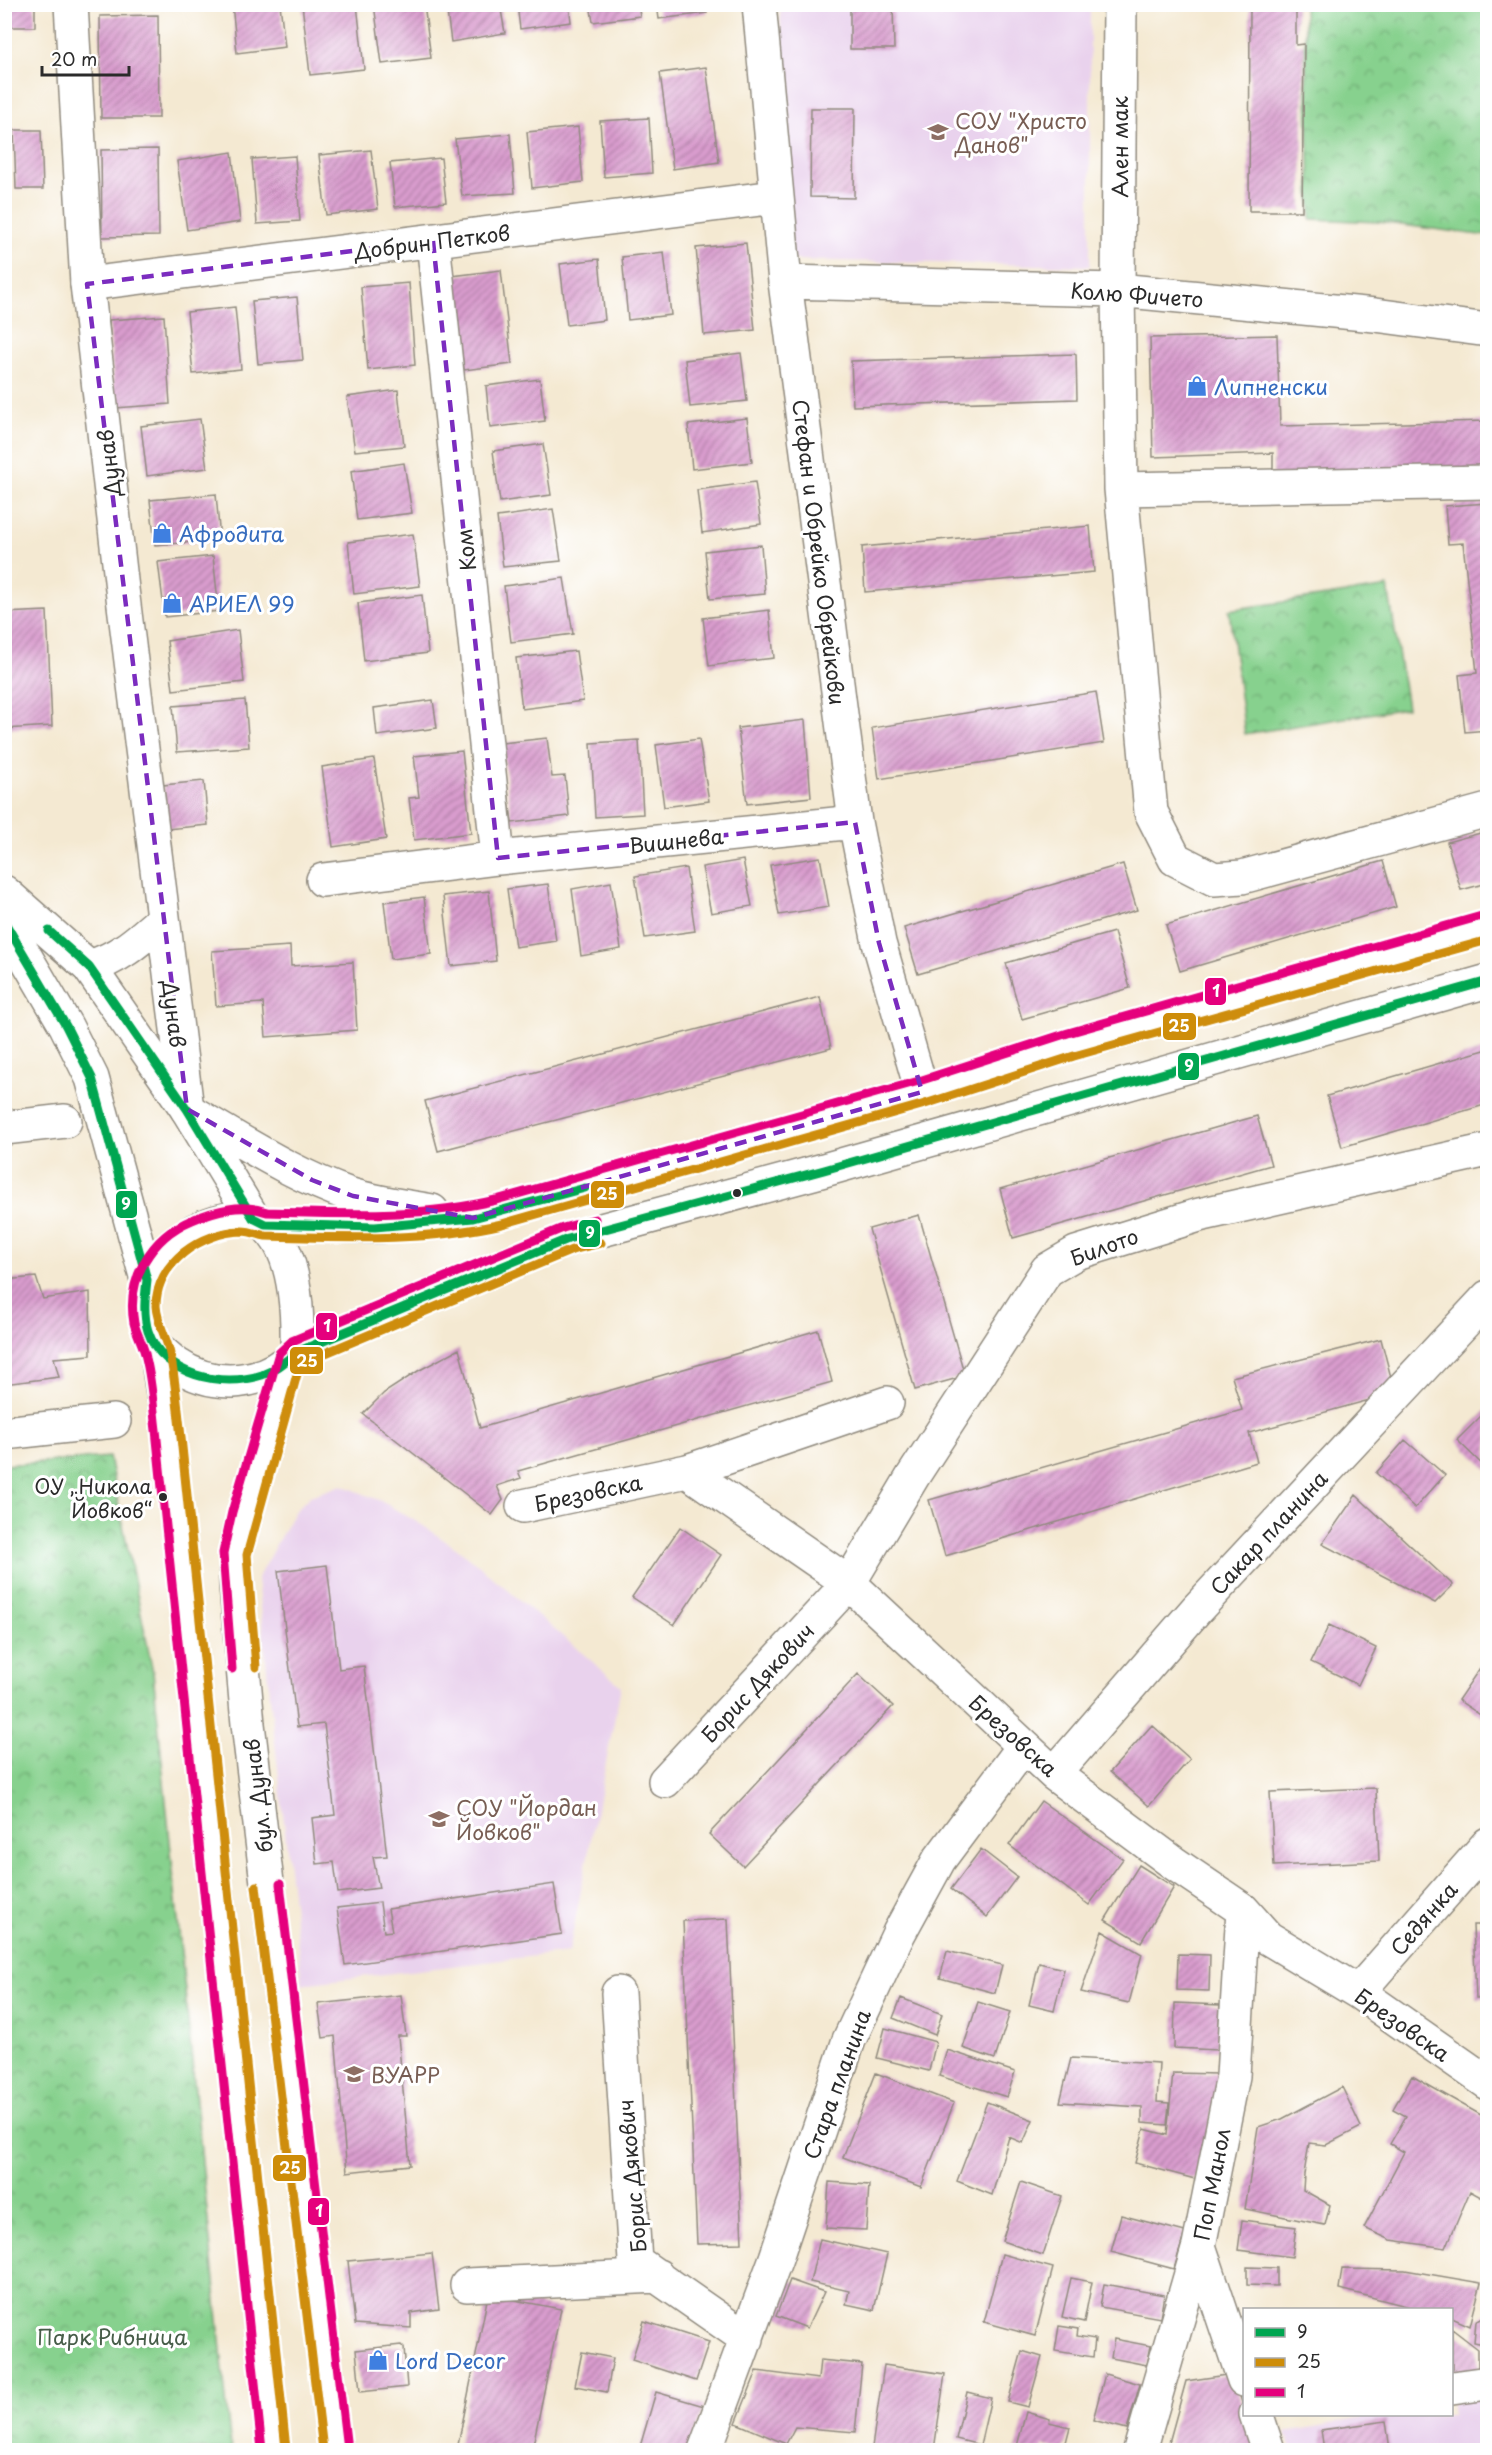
<svg xmlns="http://www.w3.org/2000/svg" width="1492" height="2455" viewBox="0 0 1492 2455" font-family="'Playpen Sans',sans-serif">
	<style>
		.built { fill: #e9d2ed }
		.park { fill: url(#park-crowns); stroke: #597e5c; stroke-width: 1.5 }
		.building { fill: url(#building-hatch) }
		.lines { fill: none; stroke-linecap: round; stroke-linejoin: round }
		.minor-casing { stroke: #908a7e; stroke-width: 36 }
		.tertiary-casing { stroke: #908a7e; stroke-width: 36 }
		.secondary-casing { stroke: #908a7e; stroke-width: 36 }
		.minor { stroke: #fff; stroke-width: 33 }
		.tertiary { stroke: #fff; stroke-width: 33 }
		.secondary { stroke: #fff; stroke-width: 33 }
		.bus-1-casing { stroke: #fff; stroke-width: 14 }
		.bus-2-casing { stroke: #fff; stroke-width: 14 }
		.bus-3-casing { stroke: #fff; stroke-width: 14 }
		.bus-1 { stroke: #00a651; stroke-width: 9 }
		.bus-2 { stroke: #ce8d09; stroke-width: 9 }
		.bus-3 { stroke: #e5007d; stroke-width: 9 }
		.marked { fill: none; stroke: #7b2cbf; stroke-width: 4.5; stroke-dasharray: 12 8; stroke-linejoin: round }
		.bus-dot { fill: #2b2b2b; stroke: #fff; stroke-width: 2 }
		.labels { text-anchor: middle; dominant-baseline: central; stroke-width: 6; stroke-linejoin: round; paint-order: stroke }
		.bus-label { font-size: 20px; fill: #2b2b2b; stroke: #fff; text-anchor: end }
		.education-label { font-size: 21px; fill: #785e54; stroke: #fff; text-anchor: start }
		.street-label { font-size: 21px; fill: #2b2b2b; stroke: #fff }
		.shop-label { font-size: 21px; fill: #366cbe; stroke: #fff; text-anchor: start }
		.park-label { font-size: 21px; fill: #475d49; stroke: #fff }
		.line-badge { stroke: #fff; stroke-width: 2 }
		.badge-label { font-size: 16px; text-anchor: middle; font-weight: bold; fill: #fff }
	</style>
	<defs>
		<pattern id="park-crowns" width="20" height="18" patternUnits="userSpaceOnUse" patternTransform="scale(1.5)"><rect width="20" height="18" fill="#87d18e"/><path d="M2 6a3 3 0 1 1 6 0M12 15a3 3 0 1 1 6 0" fill="none" stroke="#6faa74"/></pattern>
		<pattern id="building-hatch" width="6" height="6" patternUnits="userSpaceOnUse" patternTransform="scale(1.5)"><rect width="6" height="6" fill="#d99cce"/><path d="M-1 1l2-2M0 6l6-6M5 7l2-2" fill="none" stroke="#b07fa7"/></pattern>
	</defs>
	<rect width="100%" height="100%" fill="#fff"/>
	<filter id="ink" filterUnits="userSpaceOnUse"><feTurbulence type="fractalNoise" baseFrequency=".0167" numOctaves="2"/><feDisplacementMap in="SourceGraphic" scale="12" xChannelSelector="R" yChannelSelector="G"/><feConvolveMatrix kernelMatrix="1 2 1 2 8 2 1 2 1" color-interpolation-filters="sRGB"/></filter>
	<filter id="wash" filterUnits="userSpaceOnUse"><feTurbulence type="fractalNoise" baseFrequency=".008" numOctaves="4" result="noise"/><feDisplacementMap in="SourceGraphic" scale="24" xChannelSelector="R" yChannelSelector="G"/><feGaussianBlur stdDeviation="1.35" result="paint"/><feColorMatrix in="noise" values="0 0 0 0 0 0 0 0 0 0 0 0 0 0 0 0 0 1.4 0 .05"/><feComposite in="paint" operator="in"/></filter>
	<g filter="url(#wash)">
		<rect width="100%" height="100%" fill="#f4e9d2"/>
		<!-- built -->
		<path class="built" d="M780 5H1090V266L792 260Z
			M342 1485 381 1501 422 1525 469 1557 621 1686 569 1952 302 1984 257 1579 294 1512 310 1496Z
			M1487 2395V2450H1291L1286 2432 1381 2415 1452 2414V2401Z"/>
		<!-- park -->
		<path class="park" d="M1304 5H1487V236L1379 222 1311 219Z
			M1388 587 1407 708 1245 734 1229 610Z
			M109 1457 153 1672 231 2450H5V1465Z"/>
		<g id="blocks">
			<!-- building -->
			<path class="building" d="M4 4H35V27H4Z
				M232 4H280L285 47 237 53Z
				M302 4H357L364 69 310 75Z
				M374 4H424L431 58 382 64Z
				M446 4H500L505 33 451 42Z
				M517 4H569L571 22 520 29Z
				M590 4H638L640 16 593 22Z
				M657 4H706L707 13 659 19Z
				M850 4H893L894 49H850Z
				M1250 4H1296V45L1304 44 1302 211H1249Z
				M158 15 159 118H101L100 16Z
				M706 67 719 162 673 169 660 73Z
				M811 108H855L854 198 810 197Z
				M649 118 652 173 604 177 600 121Z
				M578 127 583 182 532 188 527 132Z
				M14 130H41L43 189H16Z
				M510 134 515 193 462 196 455 139Z
				M158 149 159 236 102 237 101 150Z
				M371 150 378 209 326 215 319 155Z
				M232 152 240 222 187 230 177 161Z
				M295 156 300 221 257 224 252 159Z
				M441 158 446 202 395 207 390 163Z
				M746 243 755 330 704 335 696 248Z
				M664 252 671 315 628 320 622 257Z
				M599 259 605 320 567 325 560 264Z
				M501 270 512 364 464 370 452 276Z
				M409 283 415 365 368 370 361 287Z
				M297 297 303 360 258 364 252 301Z
				M235 307 241 369 193 374 187 312Z
				M164 316 170 404 115 408 109 320Z
				M1277 335 1280 426 1488 421V471L1273 477V453L1153 457 1150 338Z
				M741 353 747 401 690 407 685 360Z
				M1076 354 1077 399 853 406 851 361Z
				M540 379 545 421 490 428 486 386Z
				M398 390 404 446 355 451 347 397Z
				M747 418 752 462 692 469 688 425Z
				M200 419 207 468 147 476 141 426Z
				M543 444 551 495 500 502 493 451Z
				M404 463 412 513 357 520 351 471Z
				M755 482 761 524 702 533 697 490Z
				M216 494 220 540 155 545 150 500Z
				M1488 503V730L1465 732 1459 675 1477 673 1463 543 1448 544 1445 506Z
				M553 509 561 561 503 567 497 517Z
				M1090 526 1094 572 865 592 862 547Z
				M413 534 420 586 354 594 348 542Z
				M761 545 765 594 710 599 705 551Z
				M213 556 219 611 165 617 158 562Z
				M564 578 573 634 511 642 504 586Z
				M422 595 428 653 364 661 358 603Z
				M769 610 774 658 709 666 703 618Z
				M47 611 52 726 4 729V613Z
				M238 630 244 682 173 690 167 641Z
				M576 651 583 701 522 709 516 658Z
				M1096 692 1104 743 879 779 872 728Z
				M245 700 249 747 177 752 173 706Z
				M433 700 437 728 377 736 374 708Z
				M805 720 811 797 747 804 738 728Z
				M547 738 552 777 565 776 569 816 512 823 502 743Z
				M699 739 709 801 664 807 656 745Z
				M639 740 643 814 595 817 591 743Z
				M462 751 471 833 414 840 409 798 419 797 414 756Z
				M374 759 386 839 333 847 322 767Z
				M204 781 208 825 167 829 163 785Z
				M1488 831V883L1461 890 1447 842Z
				M820 857 829 907 779 915 770 865Z
				M743 860 752 906 711 913 702 867Z
				M1383 861 1396 907 1180 971 1166 925Z
				M1123 864 1137 910 918 974 904 928Z
				M686 868 695 931 645 938 635 876Z
				M611 882 621 949 581 956 572 889Z
				M548 884 556 941 515 947 507 889Z
				M489 891 496 961 451 966 443 896Z
				M424 897 431 954 391 959 384 902Z
				M1114 932 1130 988 1022 1019 1006 963Z
				M290 946 291 966 353 962 357 1030 266 1037 263 1003 216 1006 212 951Z
				M820 997 831 1048 438 1151 425 1101Z
				M1488 1049V1104L1342 1147 1327 1096Z
				M1257 1116 1271 1165 1013 1238 1000 1189Z
				M919 1215 965 1376 915 1390 869 1229Z
				M36 1277 43 1299 90 1292 91 1355 54 1358 59 1377 4 1384V1280Z
				M818 1330 832 1382 518 1471 521 1478 497 1486 503 1500 492 1515 363 1414 384 1393 418 1371 459 1349 480 1428Z
				M1381 1339 1395 1393 1249 1433 1257 1462 945 1556 929 1500 1242 1410 1232 1377Z
				M1488 1409V1470L1457 1440Z
				M1405 1440 1445 1475 1415 1508 1376 1473Z
				M1356 1495 1453 1585 1435 1603 1322 1544Z
				M680 1527 721 1555 674 1625 632 1597Z
				M327 1565 339 1669 364 1666 387 1856 373 1857 379 1888 338 1893 334 1862 317 1864 312 1818 335 1815 324 1724 297 1727 278 1571Z
				M1329 1625 1376 1648 1358 1685 1311 1662Z
				M1484 1662 1488 1665V1720L1458 1700Z
				M858 1674 893 1706 743 1866 709 1834Z
				M1152 1725 1190 1759 1149 1806 1110 1772Z
				M1376 1788 1379 1861 1274 1866 1270 1792Z
				M1041 1801 1123 1859 1089 1905 1009 1845Z
				M981 1849 1017 1877 987 1917 951 1889Z
				M1139 1865 1174 1887 1141 1942 1105 1920Z
				M554 1884 562 1934 345 1965 337 1908 380 1903 384 1932 392 1931 388 1909Z
				M728 1919 742 2243 697 2244 683 1921Z
				M1473 1925H1488V1998H1476Z
				M1102 1931 1142 1954 1129 2003 1081 1992Z
				M947 1951 1002 1965 995 1993 940 1978Z
				M1178 1954 1210 1955 1209 1991 1177 1990Z
				M1039 1963 1064 1969 1054 2011 1029 2005Z
				M401 1995 406 2036H398L410 2165 347 2172 335 2036 323 2038 318 2004Z
				M901 1998 942 2014 935 2035 893 2018Z
				M978 2002 1010 2012 995 2059 963 2048Z
				M1175 2003 1220 2005 1218 2050 1174 2048Z
				M885 2028 936 2042 929 2071 877 2058Z
				M947 2050 1015 2072 1007 2097 939 2076Z
				M1071 2058 1159 2063 1157 2102 1169 2103 1167 2125 1142 2123V2107L1060 2102Z
				M876 2073 954 2103 921 2187 843 2157Z
				M1173 2073 1218 2074 1211 2121 1195 2179 1135 2163 1144 2129 1167 2135Z
				M1412 2076 1488 2119V2201L1470 2191 1446 2248 1391 2240 1364 2228 1404 2152 1390 2144 1406 2116 1393 2109Z
				M1342 2087 1361 2127 1326 2145 1309 2143 1304 2174 1303 2190 1330 2205 1325 2225 1245 2209 1258 2127 1282 2119Z
				M987 2102 1033 2120 1023 2143 1009 2137 992 2195 957 2181Z
				M829 2182 869 2185 866 2230 826 2228Z
				M1021 2182 1062 2196 1043 2255 1002 2241Z
				M1121 2215 1185 2232 1174 2269 1111 2252Z
				M1242 2220 1296 2227 1292 2257 1238 2250Z
				M820 2239 887 2254 874 2310 846 2304 849 2291 810 2282Z
				M432 2253 439 2309 411 2313V2328L355 2324 348 2261Z
				M1002 2254 1053 2268 1035 2336 984 2322Z
				M1247 2267 1277 2268V2286L1247 2285Z
				M1342 2269 1405 2270 1481 2283 1470 2326 1452 2318V2310H1422L1339 2289Z
				M1071 2278 1092 2282 1084 2322 1062 2317Z
				M790 2280 824 2292 807 2328 776 2316Z
				M1104 2284 1164 2295 1160 2318 1100 2307Z
				M488 2295 561 2309 532 2450H457Z
				M1488 2314V2345L1474 2342 1476 2321Z
				M644 2321 709 2342 696 2381 632 2360Z
				M1059 2326 1078 2329 1077 2336 1095 2339 1093 2357 1055 2351Z
				M1452 2329 1478 2349V2376L1452 2379Z
				M1114 2339 1151 2346 1147 2365 1111 2358Z
				M401 2345 404 2348 407 2387 360 2392 356 2350Z
				M1022 2351 1042 2357 1028 2407 1008 2402Z
				M582 2352 613 2358 607 2392 575 2386Z
				M820 2360 862 2364 855 2432 795 2427 786 2444 736 2423 757 2371 818 2379Z
				M884 2365 945 2374 934 2450H894L872 2447Z
				M1105 2374 1140 2384 1127 2429 1093 2420Z
				M1233 2374 1257 2450H1167L1186 2381Z
				M656 2392 704 2406 689 2450H639Z
				M967 2392 991 2398 980 2445 956 2439Z
				M1026 2412 1050 2419 1049 2422 1070 2427 1064 2450 1043 2446 1042 2450H1016Z
				M1386 2421 1390 2450H1324L1321 2430Z"/>
		</g>
	</g>
	<g filter="url(#ink)">
		<use href="#blocks" fill-opacity="0" stroke="#908a7e" stroke-width="1.5"/>
		<g class="lines">
			<!-- minor casing -->
			<g class="minor-casing">
				<path id="minor" d="M759 4 785 282 855 822 879 943 922 1092
					M1120 4 1118 290 1121 489 1151 812 1175 859 1214 879 1242 877 1488 810
					M433 241 498 858
					M785 282 1118 290 1375 315 1488 330
					M87 284 776 197
					M1121 489 1488 482
					M323 880 498 858 855 822
					M4 1128 65 1121
					M4 1433 114 1421
					M687 1471 887 1403
					M523 1506 687 1471 849 1583 1054 1774 1175 1864 1243 1910 1268 1938 1358 1992 1488 2083
					M1054 1774 1196 1610 1488 1297
					M665 1781 849 1583 913 1476 1047 1270 1076 1253 1199 1215 1488 1150
					M1358 1992 1488 1844
					M618 1993 635 2261 747 2339
					M1199 2246 1244 2380
					M467 2285 658 2276
					M1452 2388 1488 2383
					M1256 2414 1268 2450
					M705 2450 776 2258 849 2040 899 1933 939 1860 1024 1746
					M1140 2450 1199 2246 1233 2076 1243 1910"/>
			</g>
			<!-- tertiary casing -->
			<g class="tertiary-casing">
				<path id="tertiary" d="M71 4 87 284 122 589 187 1109
					M89 967C120 958 139 940 163 919"/>
			</g>
			<!-- secondary casing -->
			<g class="secondary-casing">
				<path id="secondary" d="M4 892 89 967 187 1109 253 1218
					M4 920 66 1026 92 1078 147 1280
					M191 1112C243 1142 293 1175 351 1195 377 1203 405 1206 432 1211
					M253 1218C297 1237 298 1311 297 1352 265 1386 214 1390 176 1364 170 1359 160 1352 156 1345 121 1289 168 1231 225 1220 234 1219 244 1219 253 1218Z
					M265 1224 375 1227 473 1218 499 1212 922 1092 1071 1045 1488 927
					M156 1347 168 1429 274 2450
					M297 1352 568 1239 824 1170 1488 981
					M288 1361 244 1515 235 1554 236 1587 248 1724 335 2450"/>
			</g>
			<!-- minor -->
			<use href="#minor" class="minor"/>
			<!-- tertiary -->
			<use href="#tertiary" class="tertiary"/>
			<!-- secondary -->
			<use href="#secondary" class="secondary"/>
			<!-- bus-1 casing -->
			<g class="bus-1-casing">
				<path id="bus-1" d="M4 921 66 1026 92 1078 147 1280C145 1297 143 1314 148 1331 163 1376 222 1388 262 1375 276 1370 286 1361 297 1352L568 1239 824 1170 1488 981
					M49 931 89 967 187 1109 253 1218
					M253 1218 265 1224 375 1227 473 1218 585 1188"/>
			</g>
			<!-- bus-2 casing -->
			<g class="bus-2-casing">
				<path id="bus-2" d="M256 1667 247 1555 299 1367 304 1362 572 1250 601 1243
					M256 1886 323 2450
					M286 2449 180 1428C177 1403 175 1378 170 1354 167 1338 157 1323 156 1306 156 1262 202 1232 242 1231 250 1231 257 1234 265 1236 344 1238 424 1242 502 1224L925 1104 1074 1056 1488 940"/>
			</g>
			<!-- bus-3 casing -->
			<g class="bus-3-casing">
				<path id="bus-3" d="M232 1669 223 1553 232 1512 279 1353 292 1341 563 1228 595 1219
					M280 1884 347 2449
					M262 2450 156 1430C153 1406 152 1382 146 1358 144 1346 137 1335 134 1323 126 1279 151 1237 192 1220 216 1210 242 1203 267 1212 344 1214 421 1218 496 1200L919 1081 1068 1033 1485 915"/>
			</g>
			<!-- bus-1 -->
			<use href="#bus-1" class="bus-1"/>
			<!-- bus-2 -->
			<use href="#bus-2" class="bus-2"/>
			<!-- bus-3 -->
			<use href="#bus-3" class="bus-3"/>
		</g>
	</g>
	<!-- marked area -->
	<path class="marked" d="M433 241 498 858 855 822 879 943 922 1092 473 1218 353 1196 312 1180 187 1109 87 284Z"/>
	<!-- icons -->
	<defs>
		<g id="school-bare" transform="scale(1.62)"><path d="M0-5L7-2L0 1L-7-2ZM-4 1L0 2.5L4 1V4Q0 6-4 4Z" fill="#8d6e63" stroke="#fff" stroke-width="2.5" paint-order="stroke"/></g>
		<g id="shop-bare" transform="scale(1.62)"><path d="M-5-2.5h2.3a2.7 3.5 0 0 1 5.4 0H5L5.5 6h-11ZM-1.5-2.5h3a1.5 2.3 0 0 0-3 0Z" fill="#3f7fe0" stroke="#fff" stroke-width="2.5" paint-order="stroke"/></g>
		<g id="university-bare" transform="scale(1.62)"><path d="M0-5L7-2L0 1L-7-2ZM-4 1L0 2.5L4 1V4Q0 6-4 4Z" fill="#8d6e63" stroke="#fff" stroke-width="2.5" paint-order="stroke"/></g>
	</defs>
	<g fill-rule="evenodd">
		<use href="#school-bare" x="938" y="132"/>
		<use href="#shop-bare" x="1197" y="386"/>
		<use href="#shop-bare" x="162" y="533"/>
		<use href="#shop-bare" x="172" y="603"/>
		<use href="#school-bare" x="439" y="1819"/>
		<use href="#university-bare" x="354" y="2074"/>
		<use href="#shop-bare" x="378" y="2360"/>
	</g>
	<!-- markers -->
	<g class="bus-dot">
		<circle cx="737" cy="1193" r="5"/>
		<circle cx="163" cy="1497" r="5"/>
	</g>
	<g class="labels">
		<!-- bus labels -->
		<g class="bus-label">
			<text x="152" y="1486">ОУ „Никола<tspan x="152" dy="24">Йовков“</tspan></text>
		</g>
		<!-- education labels -->
		<g class="education-label">
			<text x="955" y="120">СОУ "Христо<tspan x="955" dy="24">Данов"</tspan></text>
			<text x="456" y="1807">СОУ "Йордан<tspan x="456" dy="24">Йовков"</tspan></text>
			<text x="371" y="2074">ВУАРР</text>
		</g>
		<!-- street labels -->
		<g class="street-label">
			<text transform="translate(1119 147) rotate(-90)">Ален мак</text>
			<text transform="translate(432 241) rotate(-7)">Добрин Петков</text>
			<text transform="translate(1137 294) rotate(4)">Колю Фичето</text>
			<text transform="translate(108 463) rotate(-97)">Дунав</text>
			<text transform="translate(465 550) rotate(-96)">Ком</text>
			<text transform="translate(820 552) rotate(83)">Стефан и Обрейко Обрейкови</text>
			<text transform="translate(676 840) rotate(-6)">Вишнева</text>
			<text transform="translate(175 1014) rotate(83)">Дунав</text>
			<text transform="translate(1104 1246) rotate(-20)">Билото</text>
			<text transform="translate(588 1492) rotate(-12)">Брезовска</text>
			<text transform="translate(1268 1532) rotate(-47)">Сакар планина</text>
			<text transform="translate(757 1682) rotate(-47)">Борис Дякович</text>
			<text transform="translate(1014 1735) rotate(42)">Брезовска</text>
			<text transform="translate(257 1796) rotate(-97)">бул. Дунав</text>
			<text transform="translate(1423 1918) rotate(-49)">Седянка</text>
			<text transform="translate(1403 2024) rotate(35)">Брезовска</text>
			<text transform="translate(836 2084) rotate(-70)">Стара планина</text>
			<text transform="translate(631 2176) rotate(-95)">Борис Дякович</text>
			<text transform="translate(1211 2184) rotate(-79)">Поп Манол</text>
		</g>
		<!-- shop labels -->
		<g class="shop-label">
			<text x="1214" y="386">Липненски</text>
			<text x="179" y="533">Афродита</text>
			<text x="189" y="603">АРИЕЛ 99</text>
			<text x="395" y="2360">Lord Decor</text>
		</g>
		<!-- park labels -->
		<g class="park-label">
			<text x="112" y="2336">Парк Рибница</text>
		</g>
	</g>
	<g class="line-badge">
		<rect x="1204" y="977" width="23" height="29" rx="6" fill="#e5007d"/>
		<rect x="1162" y="1012" width="35" height="29" rx="6" fill="#ce8d09"/>
		<rect x="1177" y="1052" width="23" height="29" rx="6" fill="#00a651"/>
		<rect x="590" y="1180" width="35" height="29" rx="6" fill="#ce8d09"/>
		<rect x="115" y="1190" width="23" height="29" rx="6" fill="#00a651"/>
		<rect x="578" y="1219" width="23" height="29" rx="6" fill="#00a651"/>
		<rect x="315" y="1312" width="23" height="29" rx="6" fill="#e5007d"/>
		<rect x="289" y="1346" width="35" height="29" rx="6" fill="#ce8d09"/>
		<rect x="272" y="2154" width="35" height="28" rx="6" fill="#ce8d09"/>
		<rect x="307" y="2197" width="23" height="29" rx="6" fill="#e5007d"/>
	</g>
	<g class="badge-label">
		<text x="1216" y="997">1</text>
		<text x="1179" y="1032">25</text>
		<text x="1189" y="1072">9</text>
		<text x="607" y="1200">25</text>
		<text x="126" y="1210">9</text>
		<text x="590" y="1239">9</text>
		<text x="327" y="1332">1</text>
		<text x="307" y="1367">25</text>
		<text x="290" y="2174">25</text>
		<text x="319" y="2217">1</text>
	</g>
	<!-- margin -->
	<rect width="1492" height="2455" fill="none" stroke="#fff" stroke-width="24"/>
	<!-- legend -->
	<rect x="1243" y="2308" width="210" height="108" fill="#ffffff" stroke="#aaaaaa" stroke-width="1.5"/>
	<rect x="1255" y="2328" width="30" height="9" fill="#00a651" stroke="#aaaaaa" stroke-width="1.5"/>
	<text x="1297" y="2338" font-size="18" fill="#2b2b2b">9</text>
	<rect x="1255" y="2358" width="30" height="9" fill="#ce8d09" stroke="#aaaaaa" stroke-width="1.5"/>
	<text x="1297" y="2368" font-size="18" fill="#2b2b2b">25</text>
	<rect x="1255" y="2388" width="30" height="9" fill="#e5007d" stroke="#aaaaaa" stroke-width="1.5"/>
	<text x="1297" y="2398" font-size="18" fill="#2b2b2b">1</text>
	<!-- scale -->
	<path d="M42 66v9h87v-9" fill="none" stroke="#2b2b2b" stroke-width="3"/>
	<text x="51" y="66" font-size="18" fill="#2b2b2b" stroke="#ffffff" stroke-width="4.5" paint-order="stroke">20 m</text>
</svg>
